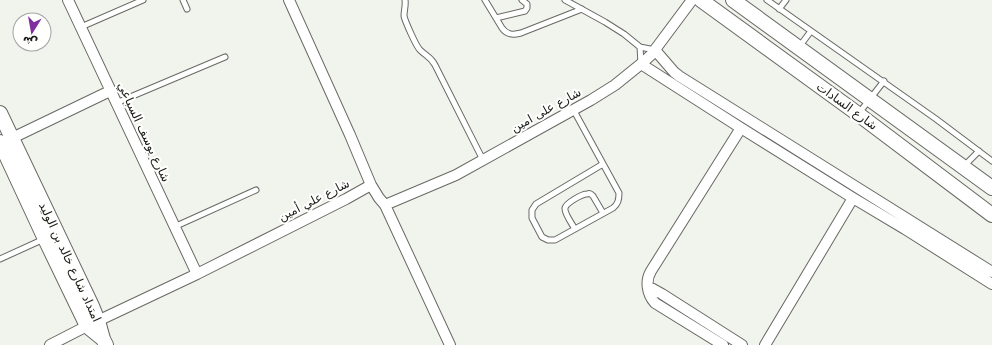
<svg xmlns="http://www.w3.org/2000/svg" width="992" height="345" viewBox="0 0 992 345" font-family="'DejaVu Sans',Cairo,sans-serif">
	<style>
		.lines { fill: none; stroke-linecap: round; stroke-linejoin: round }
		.lane-casing { stroke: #686964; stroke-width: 7 }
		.street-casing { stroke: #686964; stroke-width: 12 }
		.secondary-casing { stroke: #686964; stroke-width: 16 }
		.lane { stroke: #fff; stroke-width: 5 }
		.street { stroke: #fff; stroke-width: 10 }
		.secondary { stroke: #fff; stroke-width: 14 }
		.labels { text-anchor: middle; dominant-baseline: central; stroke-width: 4; stroke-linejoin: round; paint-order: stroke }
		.street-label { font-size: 12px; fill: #1b1b19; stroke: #fffffe }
	</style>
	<rect width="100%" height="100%" fill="#f1f3ed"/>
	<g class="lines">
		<!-- lane casing -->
		<g class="lane-casing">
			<path id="lane" d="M183 0 187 9
				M405 0C406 5 404 10 404 16 405 21 416 46 420 50 426 56 431 57 435 65L483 160
				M485 0 502 28C507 35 513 35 521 33L582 9
				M565 0 605 22 624 34 640 47 655 50
				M767 0 936 119 992 161
				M779 9 786 0
				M496 18 525 11 527 8V4L522 0
				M81 27 143 0
				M640 47 641 64
				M799 47 811 31
				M116 103 225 57
				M573 109 619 193C619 200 618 204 613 208L555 240H548L542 237 532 218V210L536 204 603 164
				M859 113 884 81
				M964 166 979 151
				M174 227 256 190
				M575 229C572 224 564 213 565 208 566 203 582 194 587 194 590 193 591 194 593 196L603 213
				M0 259 44 239"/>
		</g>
		<!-- street casing -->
		<g class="street-casing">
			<path id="street" d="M68 0 197 274
				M655 50 674 72 679 76 992 272
				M641 64 741 128 853 198 905 229 992 284
				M6 141 110 91
				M371 185 379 198 385 205 450 345
				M385 205 456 175 591 100 615 85 641 64 651 55 692 0
				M648 288 653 289 662 294 742 345
				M50 345 87 326 197 274 346 199 371 185 350 135 289 0
				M723 345 655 303C647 294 645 281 651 271L741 128
				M765 345 853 198"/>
		</g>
		<!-- secondary casing -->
		<g class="secondary-casing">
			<path id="secondary" d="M701 0 858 114 992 215
				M733 0 992 188
				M0 113 92 306 98 321 103 339 106 345
				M0 142 45 239 87 326 103 339"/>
		</g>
		<!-- lane -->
		<use href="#lane" class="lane"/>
		<!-- street -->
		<use href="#street" class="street"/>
		<!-- secondary -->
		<use href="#secondary" class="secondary"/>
	</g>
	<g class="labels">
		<!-- street labels -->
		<g class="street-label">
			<text transform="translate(847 106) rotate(36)">شارع السادات</text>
			<text transform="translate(546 110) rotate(-29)">شارع على امين</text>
			<text transform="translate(144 132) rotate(65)">شارع يوسف السباعي</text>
			<text transform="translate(314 200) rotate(-27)">شارع علي أمين</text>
			<text transform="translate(70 262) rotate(65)">امتداد شارع خالد بن الوليد</text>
		</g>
	</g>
	<!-- north arrow -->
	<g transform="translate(32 32) rotate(191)"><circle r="19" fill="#fffffe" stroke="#a4a4a2"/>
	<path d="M0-3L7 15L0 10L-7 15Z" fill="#7f2fa0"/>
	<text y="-6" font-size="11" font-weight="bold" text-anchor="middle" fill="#1b1b19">ش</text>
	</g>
</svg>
